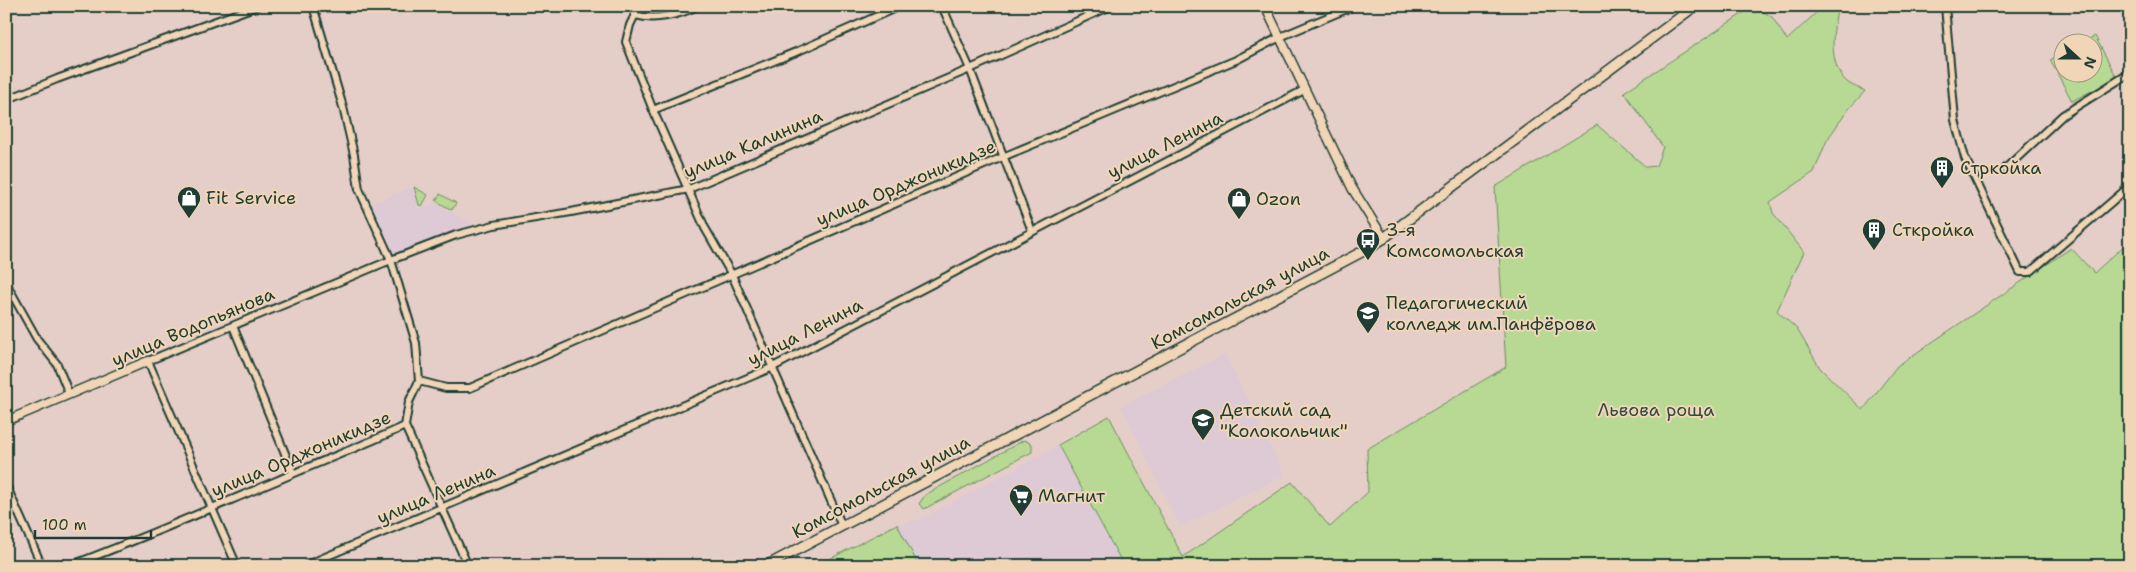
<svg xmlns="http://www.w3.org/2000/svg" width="2136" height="572" viewBox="0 0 2136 572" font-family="'Shantell Sans',sans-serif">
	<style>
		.built { fill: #decad4 }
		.green { fill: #b7d993; stroke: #6b8b64 }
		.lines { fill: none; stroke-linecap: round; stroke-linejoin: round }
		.minor-casing { stroke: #1f3d34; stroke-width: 10 }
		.tertiary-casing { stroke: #1f3d34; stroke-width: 11 }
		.secondary-casing { stroke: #1f3d34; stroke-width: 12 }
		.minor { stroke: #f0d5b7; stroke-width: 6 }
		.tertiary { stroke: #f0d5b7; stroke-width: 8 }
		.secondary { stroke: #f0d5b7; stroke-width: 9 }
		.labels { text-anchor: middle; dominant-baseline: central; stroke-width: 4; stroke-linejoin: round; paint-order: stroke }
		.street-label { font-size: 18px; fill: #1f3d34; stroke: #f0d5b7 }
		.poi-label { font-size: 18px; fill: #1f3d34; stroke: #f0d5b7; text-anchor: start }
		.park-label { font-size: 18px; fill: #2e4d3e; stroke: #f0d5b7 }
	</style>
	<rect width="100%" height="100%" fill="#e6cec8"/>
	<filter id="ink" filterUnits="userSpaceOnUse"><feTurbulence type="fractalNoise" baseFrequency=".02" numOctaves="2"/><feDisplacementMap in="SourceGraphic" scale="10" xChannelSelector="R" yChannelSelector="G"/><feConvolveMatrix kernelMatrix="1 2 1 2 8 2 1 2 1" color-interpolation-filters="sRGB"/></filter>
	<g filter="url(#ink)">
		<!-- built -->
		<path class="built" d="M412 187 419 208 436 203 473 224 392 255 369 204Z
			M1225 354 1285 475 1180 527 1121 406Z
			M1058 445 1124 566H919L897 524 923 518Z"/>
		<!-- green -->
		<path class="green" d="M1754 6 1772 17 1787 40 1818 11 1819 6H1838C1833 29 1827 64 1847 82 1852 86 1859 88 1865 91L1848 110 1827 140 1814 172 1770 202 1773 213 1804 252 1777 311 1797 329 1820 368 1863 410 1897 366 2071 248 2094 273 2127 243 2130 248V566H1124L1058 445 1109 416 1183 557 1292 482 1330 527 1368 492 1367 449 1506 367 1495 187 1597 125 1646 167 1656 166 1663 147 1624 92Z
			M2095 36 2117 78 2072 101 2050 60 2063 53 2064 72H2094V42H2083Z
			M414 187 428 195 422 206 419 205Z
			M440 194 456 203 452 210 436 201Z
			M1024 440 1032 444V452L924 509 919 504 925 495Z
			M897 524 919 566H816Z"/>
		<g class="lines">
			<!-- minor casing -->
			<g class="minor-casing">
				<path id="minor" d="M313 6 343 107 354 155 359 189 391 260 416 343 419 381 409 402 405 426
					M633 6 635 15 630 25 626 42 653 110 705 228 732 275 842 526
					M942 6 970 69 1032 231
					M1945 6 1955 120 1965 158 2020 272H2030L2130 186
					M635 15C655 21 679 15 697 6
					M6 100 57 79 257 6
					M653 110 796 52 900 6
					M2005 169 2063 115 2130 73
					M6 283 37 339 57 364 69 394
					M233 326 293 473
					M419 381 446 388H470L1005 156 1236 60 1280 37 1354 6
					M405 426 468 566
					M6 485 42 566
					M69 566C139 540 207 510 276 481 319 462 362 446 405 426
					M237 566 148 361 391 260 456 235 494 225 571 212 689 189 970 69 1111 6
					M304 566 771 368 1304 90"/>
			</g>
			<!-- tertiary casing -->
			<g class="tertiary-casing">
				<path id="tertiary" d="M1265 6 1352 188 1384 239
					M6 421 148 361"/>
			</g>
			<!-- secondary casing -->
			<g class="secondary-casing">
				<path id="secondary" d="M766 566 1373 246 1695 6"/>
			</g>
			<!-- minor -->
			<use href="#minor" class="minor"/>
			<!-- tertiary -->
			<use href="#tertiary" class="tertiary"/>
			<!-- secondary -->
			<use href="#secondary" class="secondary"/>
		</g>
	</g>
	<!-- icons -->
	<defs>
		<g id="building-pin" transform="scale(1.25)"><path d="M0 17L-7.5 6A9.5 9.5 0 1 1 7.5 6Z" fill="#1f3d34" stroke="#f0d5b7"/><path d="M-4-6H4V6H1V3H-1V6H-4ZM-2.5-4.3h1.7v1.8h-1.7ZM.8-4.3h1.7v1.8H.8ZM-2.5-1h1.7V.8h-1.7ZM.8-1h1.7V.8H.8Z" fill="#fff"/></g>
		<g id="shop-pin" transform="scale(1.25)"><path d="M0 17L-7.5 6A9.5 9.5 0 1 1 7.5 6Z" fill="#1f3d34" stroke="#f0d5b7"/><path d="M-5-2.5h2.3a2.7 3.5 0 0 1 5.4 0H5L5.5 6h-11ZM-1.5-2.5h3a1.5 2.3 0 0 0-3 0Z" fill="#fff"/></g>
		<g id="bus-pin" transform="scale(1.25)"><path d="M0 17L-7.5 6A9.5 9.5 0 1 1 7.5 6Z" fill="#1f3d34" stroke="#f0d5b7"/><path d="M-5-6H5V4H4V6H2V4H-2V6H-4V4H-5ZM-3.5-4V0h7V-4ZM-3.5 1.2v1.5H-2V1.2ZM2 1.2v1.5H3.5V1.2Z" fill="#fff"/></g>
		<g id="university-pin" transform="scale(1.25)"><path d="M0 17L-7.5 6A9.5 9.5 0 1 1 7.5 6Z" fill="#1f3d34" stroke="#f0d5b7"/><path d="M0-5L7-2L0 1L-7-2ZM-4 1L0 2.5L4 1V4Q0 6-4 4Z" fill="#fff"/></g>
		<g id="school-pin" transform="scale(1.25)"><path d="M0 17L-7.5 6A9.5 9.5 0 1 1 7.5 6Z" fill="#1f3d34" stroke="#f0d5b7"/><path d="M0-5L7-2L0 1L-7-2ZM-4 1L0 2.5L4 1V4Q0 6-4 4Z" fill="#fff"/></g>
		<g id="supermarket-pin" transform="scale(1.25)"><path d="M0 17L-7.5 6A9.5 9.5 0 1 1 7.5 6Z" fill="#1f3d34" stroke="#f0d5b7"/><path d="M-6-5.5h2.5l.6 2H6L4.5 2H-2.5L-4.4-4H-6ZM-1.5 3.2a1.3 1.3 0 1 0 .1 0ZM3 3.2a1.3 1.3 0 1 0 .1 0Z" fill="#fff"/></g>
	</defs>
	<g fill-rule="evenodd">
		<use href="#building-pin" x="1942" y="168"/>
		<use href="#shop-pin" x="189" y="198"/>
		<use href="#shop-pin" x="1239" y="199"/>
		<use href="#building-pin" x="1874" y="230"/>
		<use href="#bus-pin" x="1368" y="240"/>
		<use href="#university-pin" x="1368" y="313"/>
		<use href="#school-pin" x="1203" y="420"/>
		<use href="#supermarket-pin" x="1021" y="496"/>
	</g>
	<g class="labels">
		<!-- street labels -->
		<g class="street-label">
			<text transform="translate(753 144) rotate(-23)">улица Калинина</text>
			<text transform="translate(1165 145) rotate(-27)">улица Ленина</text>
			<text transform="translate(906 183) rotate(-23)">улица Орджоникидзе</text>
			<text transform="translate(1240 298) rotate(-28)">Комсомольская улица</text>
			<text transform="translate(193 327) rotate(-23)">улица Водопьянова</text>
			<text transform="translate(805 332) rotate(-27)">улица Ленина</text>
			<text transform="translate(301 454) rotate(-23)">улица Орджоникидзе</text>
			<text transform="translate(881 487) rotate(-28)">Комсомольская улица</text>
			<text transform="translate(436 494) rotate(-23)">улица Ленина</text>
		</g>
		<!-- poi labels -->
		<g class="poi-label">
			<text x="1960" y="168">Стркойка</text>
			<text x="206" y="198">Fit Service</text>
			<text x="1256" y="199">Ozon</text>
			<text x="1386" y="230">3-я<tspan x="1386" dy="21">Комсомольская</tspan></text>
			<text x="1892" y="230">Сткройка</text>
			<text x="1386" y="303">Педагогический<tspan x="1386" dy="21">колледж им.Панфёрова</tspan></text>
			<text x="1220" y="410">Детский сад<tspan x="1220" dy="21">"Колокольчик"</tspan></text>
			<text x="1038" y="496">Магнит</text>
		</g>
		<!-- park labels -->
		<g class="park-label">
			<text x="1656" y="410">Львова роща</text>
		</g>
	</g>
	<!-- margin -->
	<rect width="2136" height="572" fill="none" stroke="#f0d5b7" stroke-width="25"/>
	<rect x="12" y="12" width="2111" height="547" fill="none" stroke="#1f3d34" stroke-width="2" filter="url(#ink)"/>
	<!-- north arrow -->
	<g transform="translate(2078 58) rotate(111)"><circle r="24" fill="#f0d5b7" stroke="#9c9883"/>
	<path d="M0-4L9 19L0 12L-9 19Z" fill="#1f3d34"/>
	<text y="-8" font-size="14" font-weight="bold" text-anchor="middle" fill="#1f3d34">N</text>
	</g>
	<!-- scale -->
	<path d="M35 530v8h116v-8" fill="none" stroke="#1f3d34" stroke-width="2.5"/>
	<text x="42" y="530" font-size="15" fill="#1f3d34" stroke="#f0d5b7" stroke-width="4" paint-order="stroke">100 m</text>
</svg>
